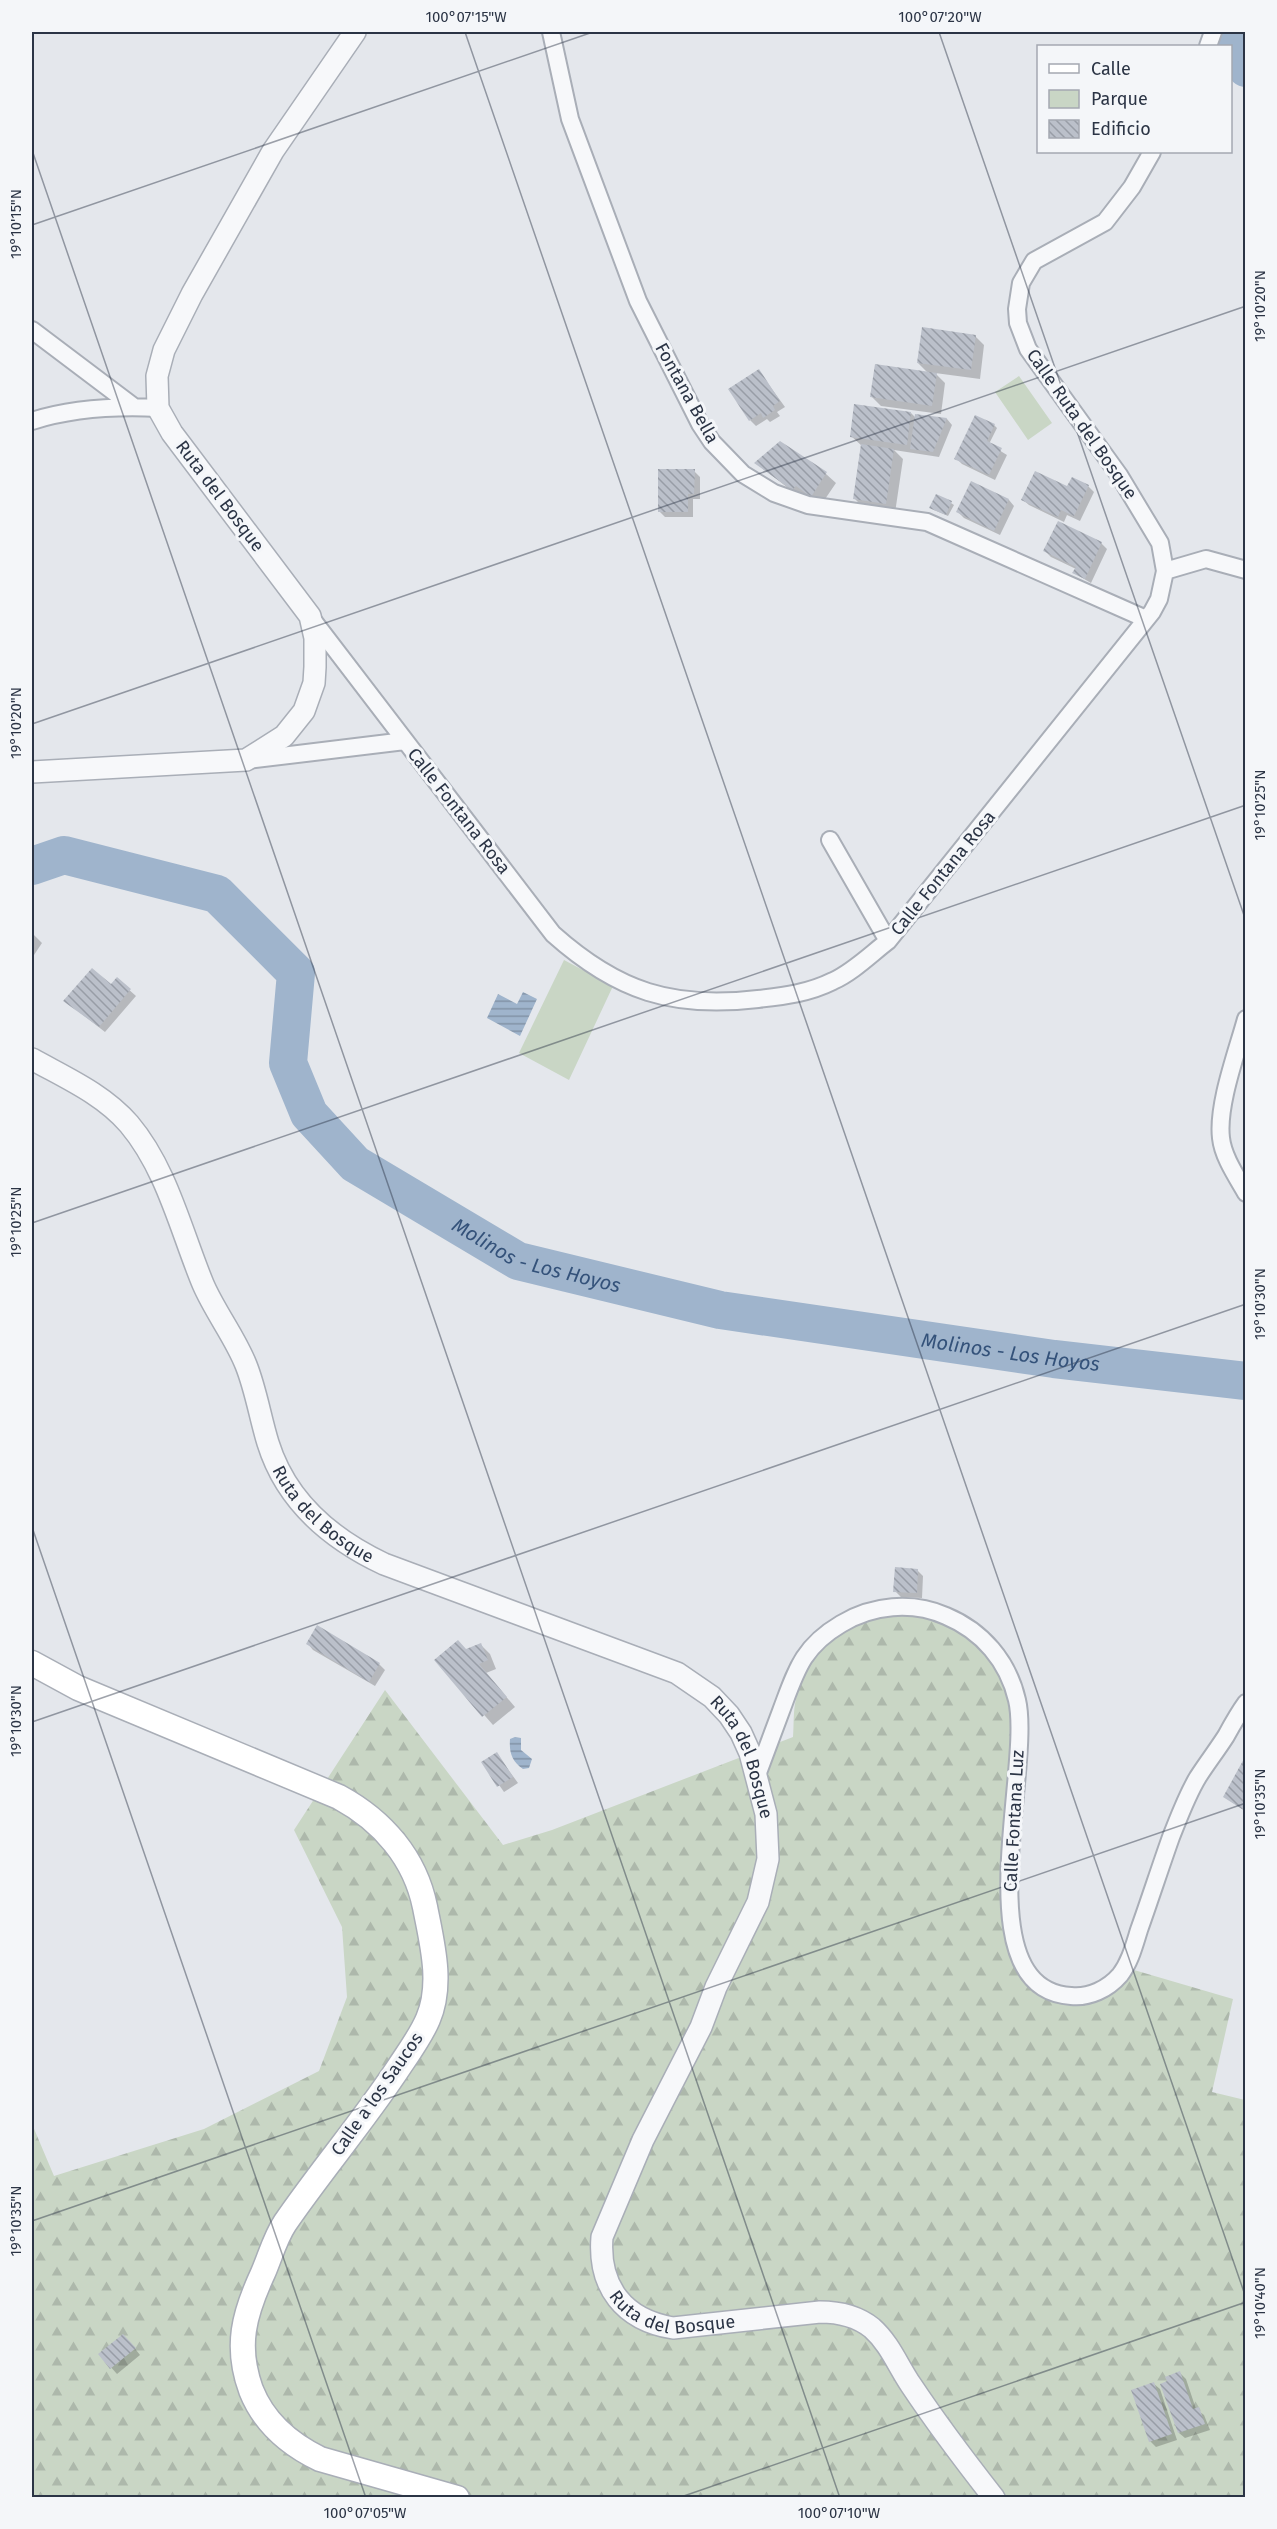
<svg xmlns="http://www.w3.org/2000/svg" width="1277" height="2529" viewBox="0 0 1277 2529" font-family="'Fira Sans',sans-serif">
	<style>
		.green { fill: #c9d6c5 }
		.forest { fill: url(#forest-firs) }
		.water { fill: url(#water-rules) }
		.shadow { fill: #0003 }
		.lines { fill: none; stroke-linecap: round; stroke-linejoin: round }
		.river { stroke: #9fb4cc; stroke-width: 38 }
		.building { fill: url(#building-back-hatch) }
		.minor-casing { stroke: #a9aeb7; stroke-width: 20 }
		.tertiary-casing { stroke: #a9aeb7; stroke-width: 24 }
		.secondary-casing { stroke: #a9aeb7; stroke-width: 27 }
		.minor { stroke: #f7f8fa; stroke-width: 16 }
		.tertiary { stroke: #f7f8fa; stroke-width: 21 }
		.secondary { stroke: #fff; stroke-width: 24 }
		.ticks { fill: none; stroke: #2b3445; stroke-width: 1.5; stroke-opacity: 0.45 }
		.labels { text-anchor: middle; dominant-baseline: central; stroke-width: 6; stroke-linejoin: round; paint-order: stroke }
		.street-label { font-size: 18px; fill: #2b3445; stroke: #f4f6f9 }
		.water-label { font-size: 20px; font-style: italic; fill: #34527a; stroke: #f4f6f9 }
		.neatline { fill: none; stroke: #2b3445; stroke-width: 2 }
		.ticks-label { font-size: 15px; text-anchor: middle; fill: #2b3445 }
	</style>
	<defs>
		<pattern id="forest-firs" width="22" height="20" patternUnits="userSpaceOnUse" patternTransform="scale(1.5)"><rect width="22" height="20" fill="#c9d6c5"/><path d="M5 1l3.5 6h-7zM16 11l3.5 6h-7z" fill="#adb8ab"/></pattern>
		<pattern id="water-rules" width="6" height="5" patternUnits="userSpaceOnUse" patternTransform="scale(1.5)"><rect width="6" height="5" fill="#9fb4cc"/><path d="M0 2.5h6" fill="none" stroke="#8293a7"/></pattern>
		<pattern id="building-back-hatch" width="6" height="6" patternUnits="userSpaceOnUse" patternTransform="scale(1.5)"><rect width="6" height="6" fill="#bbc0ca"/><path d="M-1 5l2 2M0 0l6 6M5-1l2 2" fill="none" stroke="#989da6"/></pattern>
	</defs>
	<rect width="100%" height="100%" fill="#e4e7ec"/>
	<!-- green -->
	<path class="green" d="M1019 376 1052 423 1028 440 995 392Z
		M564 960 613 986 569 1080 519 1053Z"/>
	<!-- forest -->
	<path class="forest" d="M886 1615H921L954 1626 991 1657 1007 1687 1013 1719 1001 1893 1011 1955 1016 1969 1035 1990 1048 1998 1076 2004 1104 1998 1127 1981 1134 1970 1233 1999 1212 2092 1245 2100V2497H32V2124L54 2176 204 2129 319 2071 347 1997 342 1927 294 1830 385 1690 503 1845 552 1830 793 1737C794 1725 793 1711 796 1699 806 1653 842 1625 886 1615Z"/>
	<!-- water -->
	<path class="water" d="M523 992 537 999 520 1036 487 1018 498 994 517 1004Z
		M515 1737 521 1738V1750L532 1759 529 1768 523 1769C512 1761 509 1753 510 1739Z"/>
	<!-- shadow -->
	<path class="shadow" d="M975 336 984 345 980 379 935 373 945 383 941 414 881 406 872 397 928 373 918 363Z
		M759 371 785 407 777 412 780 416 770 422 767 419 756 426 750 420Z
		M911 413 916 418V415L947 419 952 425 939 457 894 450 903 459 895 513 864 508 855 499 862 446 851 436Z
		M994 425 997 428 989 444 1007 455 995 480 962 464 956 458Z
		M780 443 826 474 836 483 821 505 806 494 801 498 756 463Z
		M694 471 700 477V499H693V517H665L659 511Z
		M971 483 1009 500 1014 506 1000 535 964 518 958 512Z
		M1088 486 1094 492 1080 521 1067 515 1064 522 1029 505 1023 500 1068 488Z
		M951 503 954 505 948 516 934 510Z
		M1101 543 1107 549 1091 583 1074 573 1076 569 1051 557 1045 551Z
		M32 933 42 943 32 958Z
		M117 979 136 996 105 1032 65 1001 111 986Z
		M917 1570 923 1576 922 1598 901 1597 895 1591Z
		M308 1644 379 1664 385 1670 375 1686 313 1650Z
		M481 1645 490 1654 496 1669 486 1673 515 1707 493 1725 436 1660Z
		M497 1754 518 1783 504 1792 483 1762Z
		M1246 1760V1812L1225 1797Z
		M129 2341 140 2355 117 2374 100 2355Z
		M1180 2373 1186 2379 1196 2409 1204 2415 1210 2430 1185 2438 1179 2433Z
		M1154 2384 1160 2389 1177 2440 1156 2447 1150 2441Z"/>
	<g class="lines">
		<!-- river -->
		<g class="river">
			<path d="M1221 32 1246 68"/>
			<path id="s1" d="M32 866 64 855 217 894 296 973 288 1063 309 1114 355 1164 518 1261 720 1310 1054 1359 1246 1381"/>
		</g>
	</g>
	<!-- building -->
	<path class="building" d="M922 327 976 335 971 370 917 363Z
		M875 364 937 373 932 406 870 397Z
		M759 369 780 401 773 406 775 410 763 418 761 413 749 421 728 389Z
		M854 404 911 412 907 445 850 437Z
		M915 414 947 418 933 452 910 449Z
		M975 415 995 424 987 441 1002 448 989 475 954 459Z
		M780 441 827 472 811 497 796 486 792 490 754 463Z
		M861 444 894 449 886 504 853 499Z
		M658 469H695L694 494H688V512H658Z
		M1035 471 1067 486 1072 477 1089 485 1074 516 1061 510 1058 517 1021 500Z
		M971 481 1009 499 994 531 956 512Z
		M936 494 952 501 946 515 929 508Z
		M1058 521 1102 542 1085 579 1072 573 1076 567 1043 551Z
		M92 968 111 984 117 977 131 989 99 1027 63 1001Z
		M895 1567 918 1569 917 1593 893 1592Z
		M317 1625 380 1663 369 1682 306 1644Z
		M458 1640 466 1649 481 1643 488 1660 479 1664 507 1697 482 1717 434 1660Z
		M497 1752 513 1777 497 1787 481 1762Z
		M1246 1755V1803L1242 1809 1223 1797Z
		M123 2334 136 2348 110 2369 98 2354Z
		M1180 2371 1193 2409 1199 2407 1205 2424 1178 2433 1160 2384 1167 2381 1165 2377Z
		M1154 2382 1172 2434 1149 2442 1131 2390Z"/>
	<g class="lines">
		<!-- minor casing -->
		<g class="minor-casing">
			<path id="minor" d="M551 32 570 119 638 301 700 424 712 442 743 474 774 493 808 505 927 522 1146 619
				M1208 46 1213 32
				M32 330 134 407
				M32 421C70 409 117 406 158 408
				M1165 571 1206 559 1246 570
				M312 619 553 934C618 992 673 1009 758 999 785 996 809 993 833 981 853 972 871 954 888 941L1152 612 1159 599 1165 571 1160 543 1119 475 1028 349 1018 323 1017 309 1021 283 1034 261 1105 222 1132 187 1152 152
				M248 760 405 741
				M830 840 888 941
				M1246 1019C1237 1052 1217 1105 1221 1138 1223 1157 1237 1177 1246 1193
				M756 1778C764 1756 773 1733 781 1711 796 1671 802 1647 841 1624 872 1605 912 1601 946 1616 982 1631 1008 1661 1017 1700 1033 1766 963 1989 1071 1996 1089 1998 1108 1989 1120 1975 1130 1962 1134 1946 1139 1930 1150 1899 1160 1868 1171 1837 1179 1817 1187 1795 1198 1777 1207 1763 1217 1750 1226 1736 1232 1725 1238 1714 1246 1703"/>
		</g>
		<!-- tertiary casing -->
		<g class="tertiary-casing">
			<g id="tertiary">
				<path d="M32 772 246 760 284 736 304 711 314 683 315 667V638L310 616 172 433 158 408 157 376 164 350 192 294 273 151 355 32"/>
				<path id="s2" d="M32 1059C66 1078 103 1094 129 1124 167 1169 181 1231 203 1284 215 1312 235 1337 246 1365 256 1390 260 1417 268 1443 286 1501 331 1539 384 1564L677 1673 712 1697 729 1715 741 1733 750 1753 766 1814 768 1859 758 1902 716 1987 701 2027 643 2140 602 2237C598 2287 624 2320 673 2328L820 2312C839 2312 857 2316 872 2328 890 2344 898 2366 911 2385 937 2424 965 2461 994 2498"/>
			</g>
		</g>
		<!-- secondary casing -->
		<g class="secondary-casing">
			<path id="secondary" d="M32 1663 78 1688 339 1797C383 1821 415 1858 425 1907 432 1943 443 1984 428 2019 420 2038 406 2056 395 2073 360 2125 320 2172 285 2223 275 2238 270 2257 263 2273 244 2314 235 2346 251 2390 264 2423 289 2444 320 2459L457 2498"/>
		</g>
		<!-- minor -->
		<use href="#minor" class="minor"/>
		<!-- tertiary -->
		<use href="#tertiary" class="tertiary"/>
		<!-- secondary -->
		<use href="#secondary" class="secondary"/>
	</g>
	<!-- ticks -->
	<path class="ticks" d="M465 32 1246 2298M939 32 1246 921M32 150 840 2498M32 225 593 32M32 724 1246 306M32 1223 1246 805M32 1527 366 2498M32 1722 1246 1304M32 2221 1246 1803M678 2498 1246 2302"/>
	<g class="labels">
		<!-- street labels -->
		<g class="street-label">
			<text transform="translate(687 393) rotate(61)">Fontana Bella</text>
			<text transform="translate(1082 424) rotate(55)">Calle Ruta del Bosque</text>
			<text transform="translate(220 496) rotate(53)">Ruta del Bosque</text>
			<text transform="translate(459 811) rotate(52)">Calle Fontana Rosa</text>
			<text transform="translate(943 873) rotate(-51)">Calle Fontana Rosa</text>
			<text stroke="none"><textPath href="#s2" startOffset="560">Ruta del Bosque</textPath></text>
			<text stroke="none"><textPath href="#s2" startOffset="1064">Ruta del Bosque</textPath></text>
			<text transform="translate(1014 1821) rotate(-87)">Calle Fontana Luz</text>
			<text transform="translate(377 2094) rotate(-55)">Calle a los Saucos</text>
			<text stroke="none"><textPath href="#s2" startOffset="1710">Ruta del Bosque</textPath></text>
		</g>
		<!-- water labels -->
		<g class="water-label">
			<text stroke="none"><textPath href="#s1" startOffset="722">Molinos - Los Hoyos</textPath></text>
			<text stroke="none"><textPath href="#s1" startOffset="1208">Molinos - Los Hoyos</textPath></text>
		</g>
	</g>
	<!-- border -->
	<rect width="1277" height="2529" fill="none" stroke="#f4f6f9" stroke-width="66"/>
	<!-- legend -->
	<rect x="1037" y="45" width="195" height="108" fill="#f4f6f9" stroke="#a4a8b1" stroke-width="1.5"/>
	<rect x="1049" y="64" width="30" height="9" fill="#ffffff" stroke="#a4a8b1" stroke-width="1.5"/>
	<text x="1091" y="75" font-size="18" fill="#2b3445">Calle</text>
	<rect x="1049" y="90" width="30" height="18" fill="#c9d6c5" stroke="#a4a8b1" stroke-width="1.5"/>
	<text x="1091" y="105" font-size="18" fill="#2b3445">Parque</text>
	<rect x="1049" y="120" width="30" height="18" fill="url(#building-back-hatch)" stroke="#a4a8b1" stroke-width="1.5"/>
	<text x="1091" y="135" font-size="18" fill="#2b3445">Edificio</text>
	<rect x="33" y="33" width="1211" height="2463" class="neatline"/>
	<g class="ticks-label">
		<text x="466" y="22">100°07'15"W</text>
		<text x="940" y="22">100°07'20"W</text>
		<text transform="translate(16 224) rotate(-90)" y="5">19°10'15"N</text>
		<text transform="translate(1260 306) rotate(-90)" y="5">19°10'20"N</text>
		<text transform="translate(16 723) rotate(-90)" y="5">19°10'20"N</text>
		<text transform="translate(1260 805) rotate(-90)" y="5">19°10'25"N</text>
		<text transform="translate(16 1222) rotate(-90)" y="5">19°10'25"N</text>
		<text transform="translate(1260 1304) rotate(-90)" y="5">19°10'30"N</text>
		<text transform="translate(16 1721) rotate(-90)" y="5">19°10'30"N</text>
		<text transform="translate(1260 1804) rotate(-90)" y="5">19°10'35"N</text>
		<text transform="translate(16 2221) rotate(-90)" y="5">19°10'35"N</text>
		<text transform="translate(1260 2303) rotate(-90)" y="5">19°10'40"N</text>
		<text x="365" y="2518">100°07'05"W</text>
		<text x="839" y="2518">100°07'10"W</text>
	</g>
</svg>
